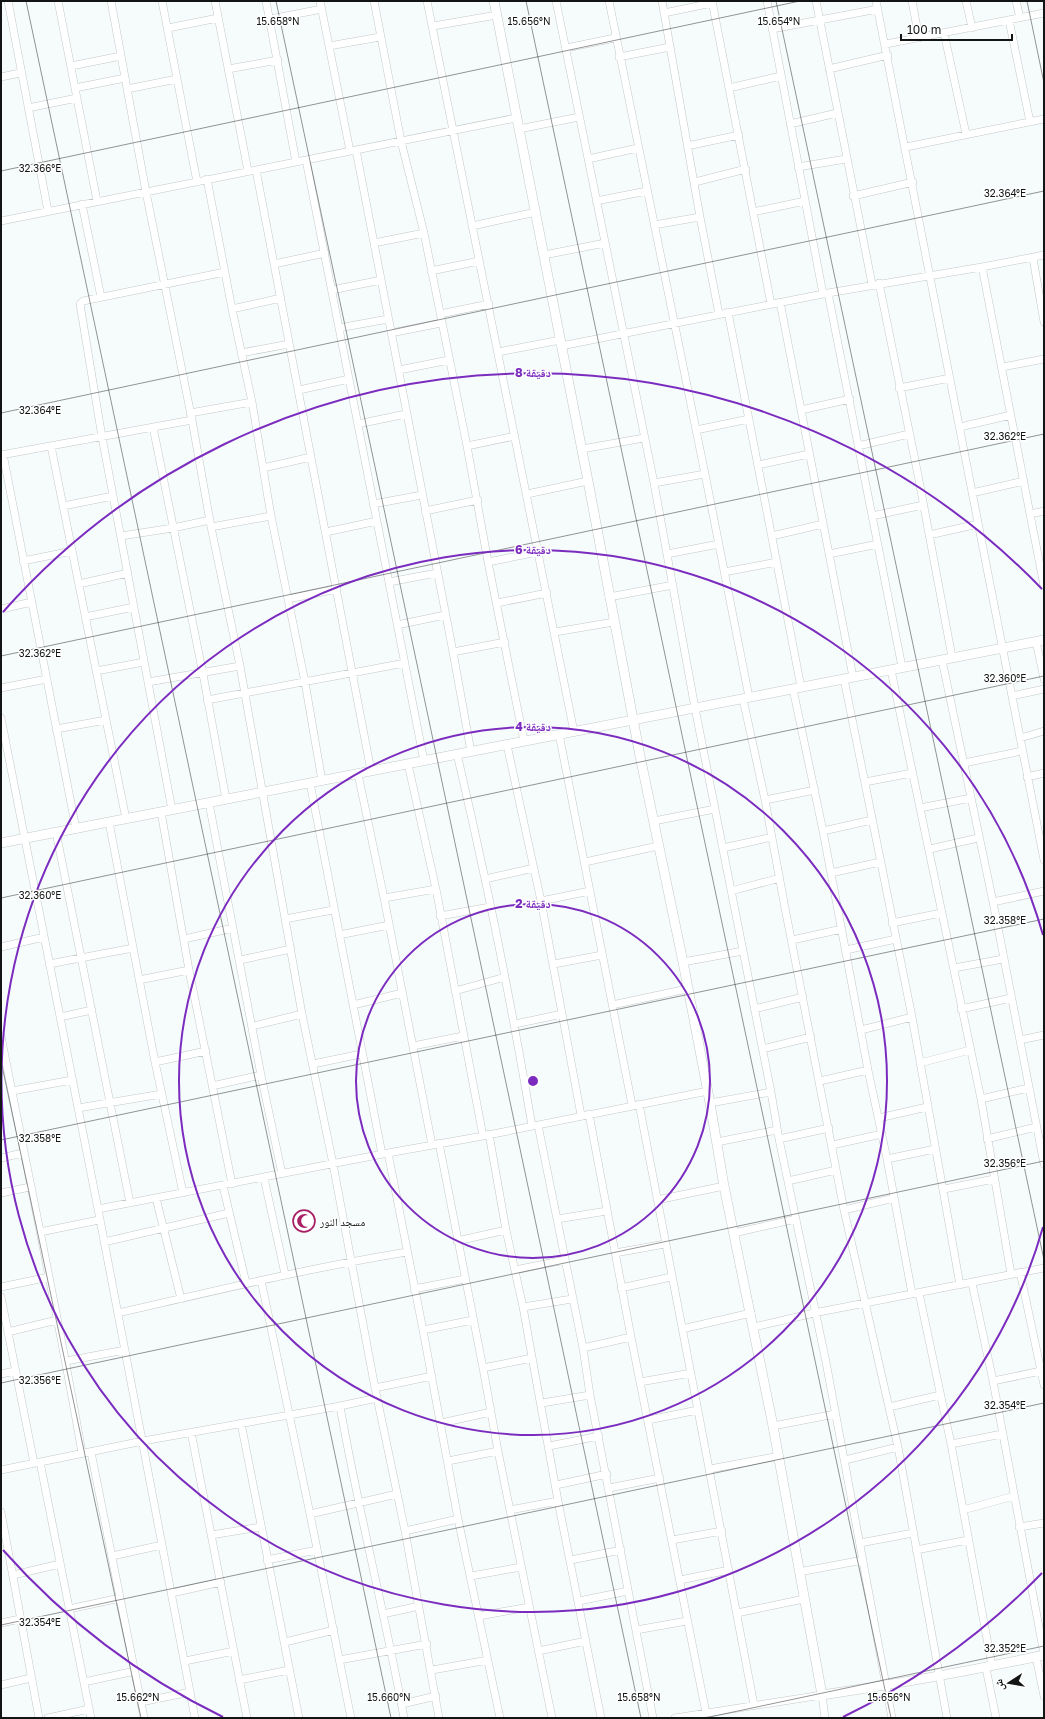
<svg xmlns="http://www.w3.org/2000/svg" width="1045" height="1719" viewBox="0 0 1045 1719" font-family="'Golos Text','Noto Naskh Arabic',sans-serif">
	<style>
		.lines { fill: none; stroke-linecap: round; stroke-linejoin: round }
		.minor-casing { stroke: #c3c8c9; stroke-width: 8 }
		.tertiary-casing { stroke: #c3c8c9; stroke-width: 10 }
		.minor { stroke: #fff; stroke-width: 7 }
		.tertiary { stroke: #fff; stroke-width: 9 }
		.ticks { fill: none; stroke: #131515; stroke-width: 1; stroke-opacity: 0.45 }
		.ring { fill: none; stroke: #7b2cbf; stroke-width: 2 }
		.labels { text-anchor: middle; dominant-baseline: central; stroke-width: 3; stroke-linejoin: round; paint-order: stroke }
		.poi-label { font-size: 11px; fill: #131515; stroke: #fff; text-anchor: start }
		.ticks-label { font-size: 10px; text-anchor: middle; fill: #131515; stroke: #fff; stroke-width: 3; stroke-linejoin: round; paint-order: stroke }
		.centre { fill: #7b2cbf; stroke: #fff; stroke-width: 2 }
		.ring-label { font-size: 12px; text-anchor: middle; font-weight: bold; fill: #7b2cbf; stroke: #fff; stroke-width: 3; stroke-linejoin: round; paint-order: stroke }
	</style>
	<rect width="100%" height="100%" fill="#f6fcfc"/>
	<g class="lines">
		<!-- minor casing -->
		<g class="minor-casing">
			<path id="minor" d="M8 1 48 211
				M58 1 97 201
				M111 1 146 192 192 420 211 527 240 666 302 1014 333 1164 375 1388 405 1531 439 1718
				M162 1 197 182
				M215 1 248 171
				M266 1 296 162
				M320 1 350 151
				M374 1 401 141 424 233 467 446 488 562 524 741
				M427 1 574 732
				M556 1 654 483 695 708 771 1092 779 1139 826 1362 892 1718
				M609 1 705 474 749 697
				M662 1 700 217 719 314
				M712 1 771 304
				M767 1 823 294
				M816 1 872 284
				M876 1 1044 860
				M912 1 919 38
				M966 1 972 28
				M1016 1 1020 18
				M664 13 712 3
				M270 19 322 9
				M1009 20 1030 122
				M433 26 497 15
				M168 28 218 18
				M772 29 878 9
				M944 33 966 134
				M886 44 1044 13
				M329 46 380 37
				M566 48 615 38
				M619 57 670 47
				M71 66 121 56
				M228 69 278 60
				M829 69 888 55
				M1 77 20 73
				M75 88 125 78
				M729 88 781 76
				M127 89 177 79
				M28 108 77 98
				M790 124 837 113
				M519 129 579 117
				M687 146 739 135
				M906 147 1044 119
				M356 150 453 652 471 752
				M588 159 638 148
				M306 160 424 761
				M798 167 846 159
				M256 170 371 771
				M207 179 232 309 252 402 271 516 305 682 322 781
				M695 182 746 169
				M853 196 913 182
				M596 201 647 191
				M82 204 101 297
				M753 212 805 201
				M1 221 516 118
				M654 225 700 217
				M472 226 536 212
				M374 243 424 233
				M544 255 605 243
				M1033 258 1044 322
				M274 264 325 253
				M982 267 1044 586
				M431 271 479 261
				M879 283 918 475 952 657
				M332 290 381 280
				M828 293 902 667
				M780 302 853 677
				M232 309 281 298
				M728 312 801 687
				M440 314 489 304
				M339 328 388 319
				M391 333 441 323
				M561 346 828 293 982 267 1044 255
				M498 352 560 340
				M241 353 289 344
				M1002 367 1044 359
				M399 370 449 360
				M899 388 950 378
				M299 390 349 379
				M801 410 850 399
				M190 413 252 402
				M358 424 406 414
				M153 427 203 674 226 799
				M960 427 1011 415
				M696 430 749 419
				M51 446 126 819
				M467 446 515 436
				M858 446 909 434
				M582 449 644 438
				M3 454 76 829
				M1 455 192 420
				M758 465 809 454
				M263 468 311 457
				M654 483 705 474
				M972 493 1024 481
				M527 494 588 481
				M373 504 422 495
				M63 506 113 496
				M425 511 478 500
				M1030 514 1044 511
				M872 516 923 505
				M211 527 271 516
				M326 532 377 521
				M929 535 978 524
				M121 536 173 528 210 520
				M772 536 823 524
				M667 554 719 544
				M829 554 878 544
				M23 561 72 551
				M488 562 538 552
				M724 572 777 562
				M389 582 437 573
				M79 584 128 573
				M609 597 673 585
				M288 599 337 589
				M497 603 547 593
				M1 609 32 602
				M85 617 134 607
				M397 625 445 615
				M555 632 614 622
				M1036 641 1044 679
				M453 652 505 642
				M942 660 993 902 1044 1164
				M891 670 981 1099 1011 1274
				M96 671 144 662
				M844 679 912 1017 960 1285
				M148 682 240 666
				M1 688 47 679
				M793 689 823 831 868 1070 887 1159 912 1294
				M1012 696 1044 689
				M743 699 765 800 785 908 844 1210 898 1447 947 1718
				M207 700 405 663
				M1 718 98 1209 195 1718
				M56 729 106 720
				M559 734 632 1105
				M1020 738 1044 731
				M507 745 541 901 581 1115
				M457 754C486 877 511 1001 532 1126
				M964 763 1022 751
				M408 764 436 889 483 1136
				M358 774 384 898 432 1145
				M1027 777 1044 773
				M865 782 912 773
				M310 783 382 1154
				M765 800 815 790
				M209 803 261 1075 282 1174
				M920 808 971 798
				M172 810 102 437 80 304 83 301 225 272
				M161 812 189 970 232 1184
				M654 821 715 809
				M109 822 155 1062 183 1193
				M823 831 872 820
				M56 832 130 1203
				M723 848 772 837
				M930 849 978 838
				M585 862 658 846
				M831 873 880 862
				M485 879 534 868
				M731 891 780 878
				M384 898 436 889
				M541 901 590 891
				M993 902 1044 891
				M440 916 490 907
				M285 919 333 910
				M892 923 941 913
				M339 935 389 925
				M184 939 233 928
				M792 940 842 929
				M1 947 44 937
				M846 950 896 939
				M240 960 291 949
				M683 962 743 951
				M49 964 133 948
				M554 964 602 955
				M954 968 1003 959
				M139 980 189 970
				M455 991 505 977
				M353 1005 402 993
				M612 1005 687 989
				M754 1009 803 997
				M961 1009 1011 998
				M60 1017 92 1010
				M515 1024 562 1014
				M253 1026 302 1014
				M861 1030 912 1017
				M1 1036C28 1175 58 1313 82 1453
				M1020 1040 1044 1035
				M413 1046 463 1036
				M762 1049 811 1037
				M155 1062 206 1051
				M920 1063 970 1050
				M313 1064 361 1054
				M820 1081 868 1070
				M212 1086 261 1075
				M12 1091 72 1080
				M981 1099 1028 1088
				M710 1103 771 1092
				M639 1104C677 1304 717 1505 754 1705
				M78 1108 162 1094
				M589 1114 631 1337 706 1713
				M879 1118 927 1107
				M538 1125 583 1348 590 1395 653 1718
				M489 1134 506 1230 523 1307 558 1501 601 1718
				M779 1139 829 1128
				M987 1139 1036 1127
				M717 1142 777 1130
				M439 1143 483 1368 498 1451 552 1718
				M832 1145 882 1134
				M388 1153 423 1330 458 1519 500 1718
				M1 1158 23 1153
				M887 1159 935 1149
				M264 1178 285 1274
				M788 1181 836 1170
				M223 1186 246 1283
				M944 1189 994 1179
				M1 1193 30 1187
				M156 1198 181 1299
				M657 1200 724 1186
				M98 1209 388 1153 483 1136 708 1091
				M844 1210 894 1198
				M557 1219 607 1211
				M40 1232 99 1220
				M734 1233 796 1219
				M457 1241 506 1230
				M104 1242 229 1213
				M615 1253 665 1244
				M515 1270 565 1260
				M1020 1272 1044 1385
				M261 1280 310 1514 351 1718
				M972 1283 993 1381 1044 1654
				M1 1287 49 1277
				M621 1288 671 1277
				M414 1289 465 1279
				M919 1293 951 1444 992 1666
				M1 1297 34 1463
				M523 1307 572 1299
				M118 1313C214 1291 309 1268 407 1252
				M754 1327 814 1313 1044 1268
				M682 1329 751 1313
				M423 1330 473 1320
				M8 1332 57 1320
				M583 1348 631 1337
				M66 1361 125 1350
				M483 1368 532 1358
				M1 1374 15 1371
				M993 1381 1041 1371
				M640 1382 691 1373
				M375 1388 432 1376
				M542 1403 590 1395
				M340 1406C358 1510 385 1613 404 1718
				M889 1407 940 1395
				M648 1420 698 1410
				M241 1423 299 1718
				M441 1423 491 1412
				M773 1426 835 1414
				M191 1432 247 1718
				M951 1444 1002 1434
				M549 1446 599 1436
				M91 1452 144 1718
				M845 1460 898 1447
				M448 1461 498 1451
				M40 1462 91 1718
				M710 1469 779 1456
				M1 1470 143 1441 340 1406 377 1398
				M556 1485 607 1474
				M609 1488 660 1478
				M510 1510 558 1501
				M963 1510 1014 1496
				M1 1512 39 1718
				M310 1514 397 1494
				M1019 1527 1044 1523
				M405 1531 458 1519
				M211 1535 261 1527
				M672 1540 722 1531
				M860 1543 913 1533
				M916 1550 968 1540
				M112 1556 162 1545
				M267 1560 317 1550
				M571 1560 621 1550
				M799 1572 863 1560
				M13 1575 60 1564
				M471 1576 521 1567
				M680 1580 729 1570
				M172 1593 221 1582
				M579 1601 628 1591
				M69 1609 120 1598
				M737 1613 804 1599
				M383 1614 419 1606
				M479 1616 529 1607
				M1 1623 20 1619
				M636 1630 687 1621
				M285 1642 334 1630
				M538 1651 586 1641
				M1036 1657 1044 1696
				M339 1660 427 1644
				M185 1661 234 1651
				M986 1668 996 1718
				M432 1670 488 1660
				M239 1680 289 1670
				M84 1682 135 1671
				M1 1685 31 1678
				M141 1702 190 1692
				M402 1704 436 1696
				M48 1718 89 1709
				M675 1718 822 1695 825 1718"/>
		</g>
		<!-- tertiary casing -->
		<g class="tertiary-casing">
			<path id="tertiary" d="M494 1 588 481 640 756 683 962 710 1103 724 1186 773 1426 822 1695C897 1684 970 1671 1044 1655
				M1 843 1044 640"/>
		</g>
		<!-- minor -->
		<use href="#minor" class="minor"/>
		<!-- tertiary -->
		<use href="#tertiary" class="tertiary"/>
	</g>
	<!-- ticks -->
	<path class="ticks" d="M26 1 391 1718M276 1 641 1718M526 1 891 1718M776 1 1044 1260M1027 1 1044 83M1 171 800 1M1 413 1044 191M1 656 1044 434M1 898 1044 676M1 1061 141 1718M1 1140 1044 919M1 1383 1044 1161M1 1625 1044 1403M705 1718 1044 1646"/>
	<!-- distance rings -->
	<g class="ring">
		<circle cx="533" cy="1081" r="177"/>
		<circle cx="533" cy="1081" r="354"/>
		<path d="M1043 1227A531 531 0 1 1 1043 935"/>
		<path d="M1042 1573A708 708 0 0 1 843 1717M223 1717A708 708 0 0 1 3 1550M3 612A708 708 0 0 1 1042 589"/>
	</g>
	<!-- icons -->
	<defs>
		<g id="mosque-ring" transform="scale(1.15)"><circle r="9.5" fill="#fff" stroke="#a92064" stroke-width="1.5"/><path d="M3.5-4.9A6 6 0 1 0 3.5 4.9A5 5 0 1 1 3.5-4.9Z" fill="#a92064"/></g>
	</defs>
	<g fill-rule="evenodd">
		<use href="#mosque-ring" x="304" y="1221"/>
	</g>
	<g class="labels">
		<!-- poi labels -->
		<g class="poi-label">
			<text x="320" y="1221">مسجد النور</text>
		</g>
	</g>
	<g class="ticks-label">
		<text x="278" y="25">15.658°N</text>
		<text x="529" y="25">15.656°N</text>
		<text x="779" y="25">15.654°N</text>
		<text x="40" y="172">32.366°E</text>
		<text x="1005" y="197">32.364°E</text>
		<text x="40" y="414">32.364°E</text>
		<text x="1005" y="440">32.362°E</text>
		<text x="40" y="657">32.362°E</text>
		<text x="1005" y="682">32.360°E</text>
		<text x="40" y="899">32.360°E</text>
		<text x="1005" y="924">32.358°E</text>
		<text x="40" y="1142">32.358°E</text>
		<text x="1005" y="1167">32.356°E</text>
		<text x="40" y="1384">32.356°E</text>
		<text x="1005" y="1409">32.354°E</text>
		<text x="40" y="1626">32.354°E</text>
		<text x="1005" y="1652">32.352°E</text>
		<text x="138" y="1701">15.662°N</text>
		<text x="389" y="1701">15.660°N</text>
		<text x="639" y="1701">15.658°N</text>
		<text x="889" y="1701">15.656°N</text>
	</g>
	<circle cx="533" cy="1081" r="6" class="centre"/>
	<g class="ring-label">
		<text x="533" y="377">8 دقيقة</text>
		<text x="533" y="554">6 دقيقة</text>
		<text x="533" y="731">4 دقيقة</text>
		<text x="533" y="908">2 دقيقة</text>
	</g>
	<!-- border -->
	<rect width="1045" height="1719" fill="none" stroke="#131515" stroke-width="4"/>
	<!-- north arrow -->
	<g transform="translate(1009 1683) rotate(258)" stroke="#ffffff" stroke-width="3" paint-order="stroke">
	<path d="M0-3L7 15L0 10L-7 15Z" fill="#131515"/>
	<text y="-6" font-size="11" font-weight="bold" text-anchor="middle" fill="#131515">ش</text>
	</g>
	<!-- scale -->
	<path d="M901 34v6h111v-6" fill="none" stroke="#131515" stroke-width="2"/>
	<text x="907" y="34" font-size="12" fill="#131515" stroke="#ffffff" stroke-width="3" paint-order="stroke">100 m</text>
</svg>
